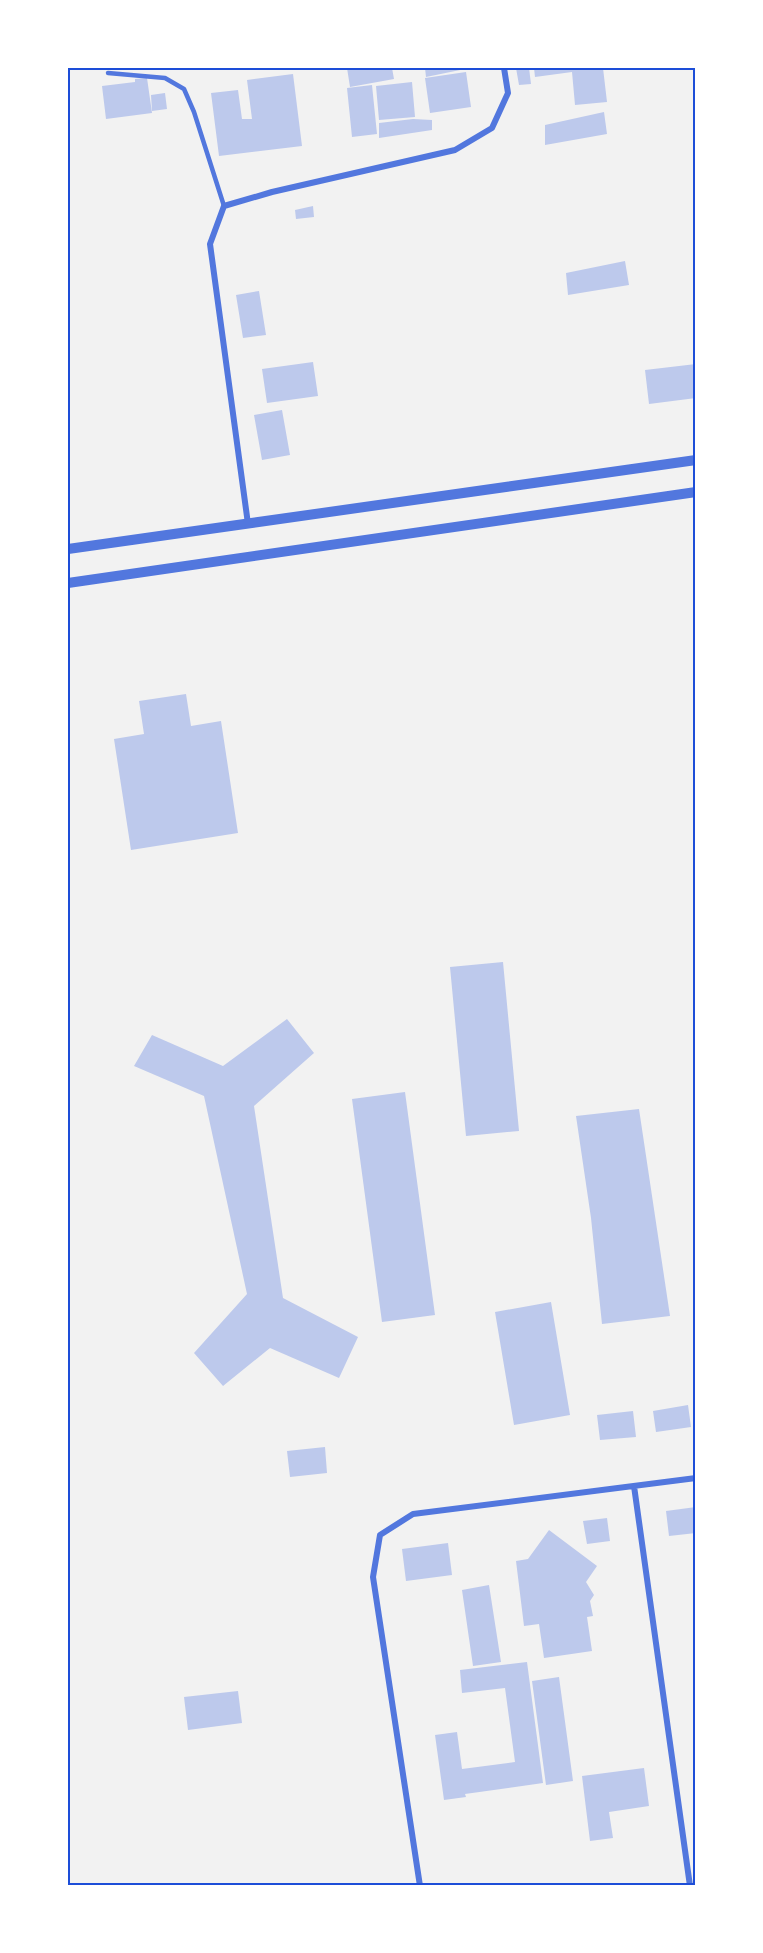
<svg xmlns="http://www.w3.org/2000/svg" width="763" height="1953" viewBox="0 0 763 1953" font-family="Roboto,sans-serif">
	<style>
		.building { fill: #bdc9ec }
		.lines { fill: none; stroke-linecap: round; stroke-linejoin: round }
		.service { stroke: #5277de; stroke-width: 4.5 }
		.minor { stroke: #5277de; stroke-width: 6 }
		.tertiary { stroke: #5277de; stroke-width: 10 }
		.neatline { fill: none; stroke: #1d4ed8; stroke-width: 2 }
	</style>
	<rect width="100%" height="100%" fill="#f2f2f2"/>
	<!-- building -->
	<path class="building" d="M347 68H392L394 79 350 87Z
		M425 68H465V69L426 77Z
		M516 68H529L531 84 519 85Z
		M534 68H603L607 102 575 105 572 72 535 77Z
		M466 72 471 107 430 113 425 78Z
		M293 74 302 146 219 156 211 93 238 90 242 119H252L247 80Z
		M147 78 152 113 106 119 102 86 135 82V79Z
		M412 82 415 117 379 120 376 86Z
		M372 85 377 134 352 137 347 88Z
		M165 93 167 109 152 111 151 95Z
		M604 112 607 134 545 145V125Z
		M413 119 432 120V130L379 138V123Z
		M313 206 314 217 296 219 295 210Z
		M625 261 629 285 568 295 566 273Z
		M259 291 266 335 243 338 236 295Z
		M313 362 318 396 267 403 262 369Z
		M696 364V398L649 404 645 370Z
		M282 410 290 455 262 460 254 415Z
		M186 694 191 726 221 721 238 833 131 850 114 739 144 734 139 701Z
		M503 962 519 1131 466 1136 450 967Z
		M287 1019 314 1053 254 1106 283 1298 358 1337 339 1378 270 1348 223 1386 194 1353 247 1294 204 1096 134 1066 152 1035 223 1066Z
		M405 1092 435 1315 382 1322 352 1099Z
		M639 1109 670 1316 602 1324 591 1218 576 1116Z
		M551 1302 570 1415 514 1425 495 1312Z
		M688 1405 691 1427 656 1432 653 1411Z
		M633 1411 636 1437 600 1440 597 1415Z
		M325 1447 327 1473 290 1477 287 1451Z
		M696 1507V1533L669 1536 666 1511Z
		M607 1518 610 1541 587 1544 583 1521Z
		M549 1530 597 1566 586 1582 594 1595 590 1601 593 1616 587 1617 592 1651 544 1658 539 1624 524 1626 516 1561 528 1559Z
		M448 1543 452 1575 406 1581 402 1549Z
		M489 1585 501 1662 473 1666 462 1590Z
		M527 1662 543 1783 465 1794 466 1797 444 1800 435 1735 457 1732 462 1769 515 1762 505 1688 462 1693 460 1670Z
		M559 1677 573 1781 546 1785 532 1681Z
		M238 1691 242 1723 188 1730 184 1697Z
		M644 1768 649 1806 609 1812 613 1838 590 1841 582 1776Z"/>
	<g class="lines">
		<!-- service -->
		<path class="service" d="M108 73 165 78 184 89 194 112 224 206"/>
		<!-- minor -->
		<path class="minor" d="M248 524 210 244 224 206 272 192 455 150 492 128 508 93 504 68
			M634 1486 690 1886
			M420 1886 373 1577 380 1535 413 1514 696 1478"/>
		<!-- tertiary -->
		<path class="tertiary" d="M68 549 696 460
			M68 583 696 492"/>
	</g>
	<!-- border -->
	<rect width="763" height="1953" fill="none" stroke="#ffffff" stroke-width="138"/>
	<rect x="69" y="69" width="625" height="1815" class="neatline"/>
</svg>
